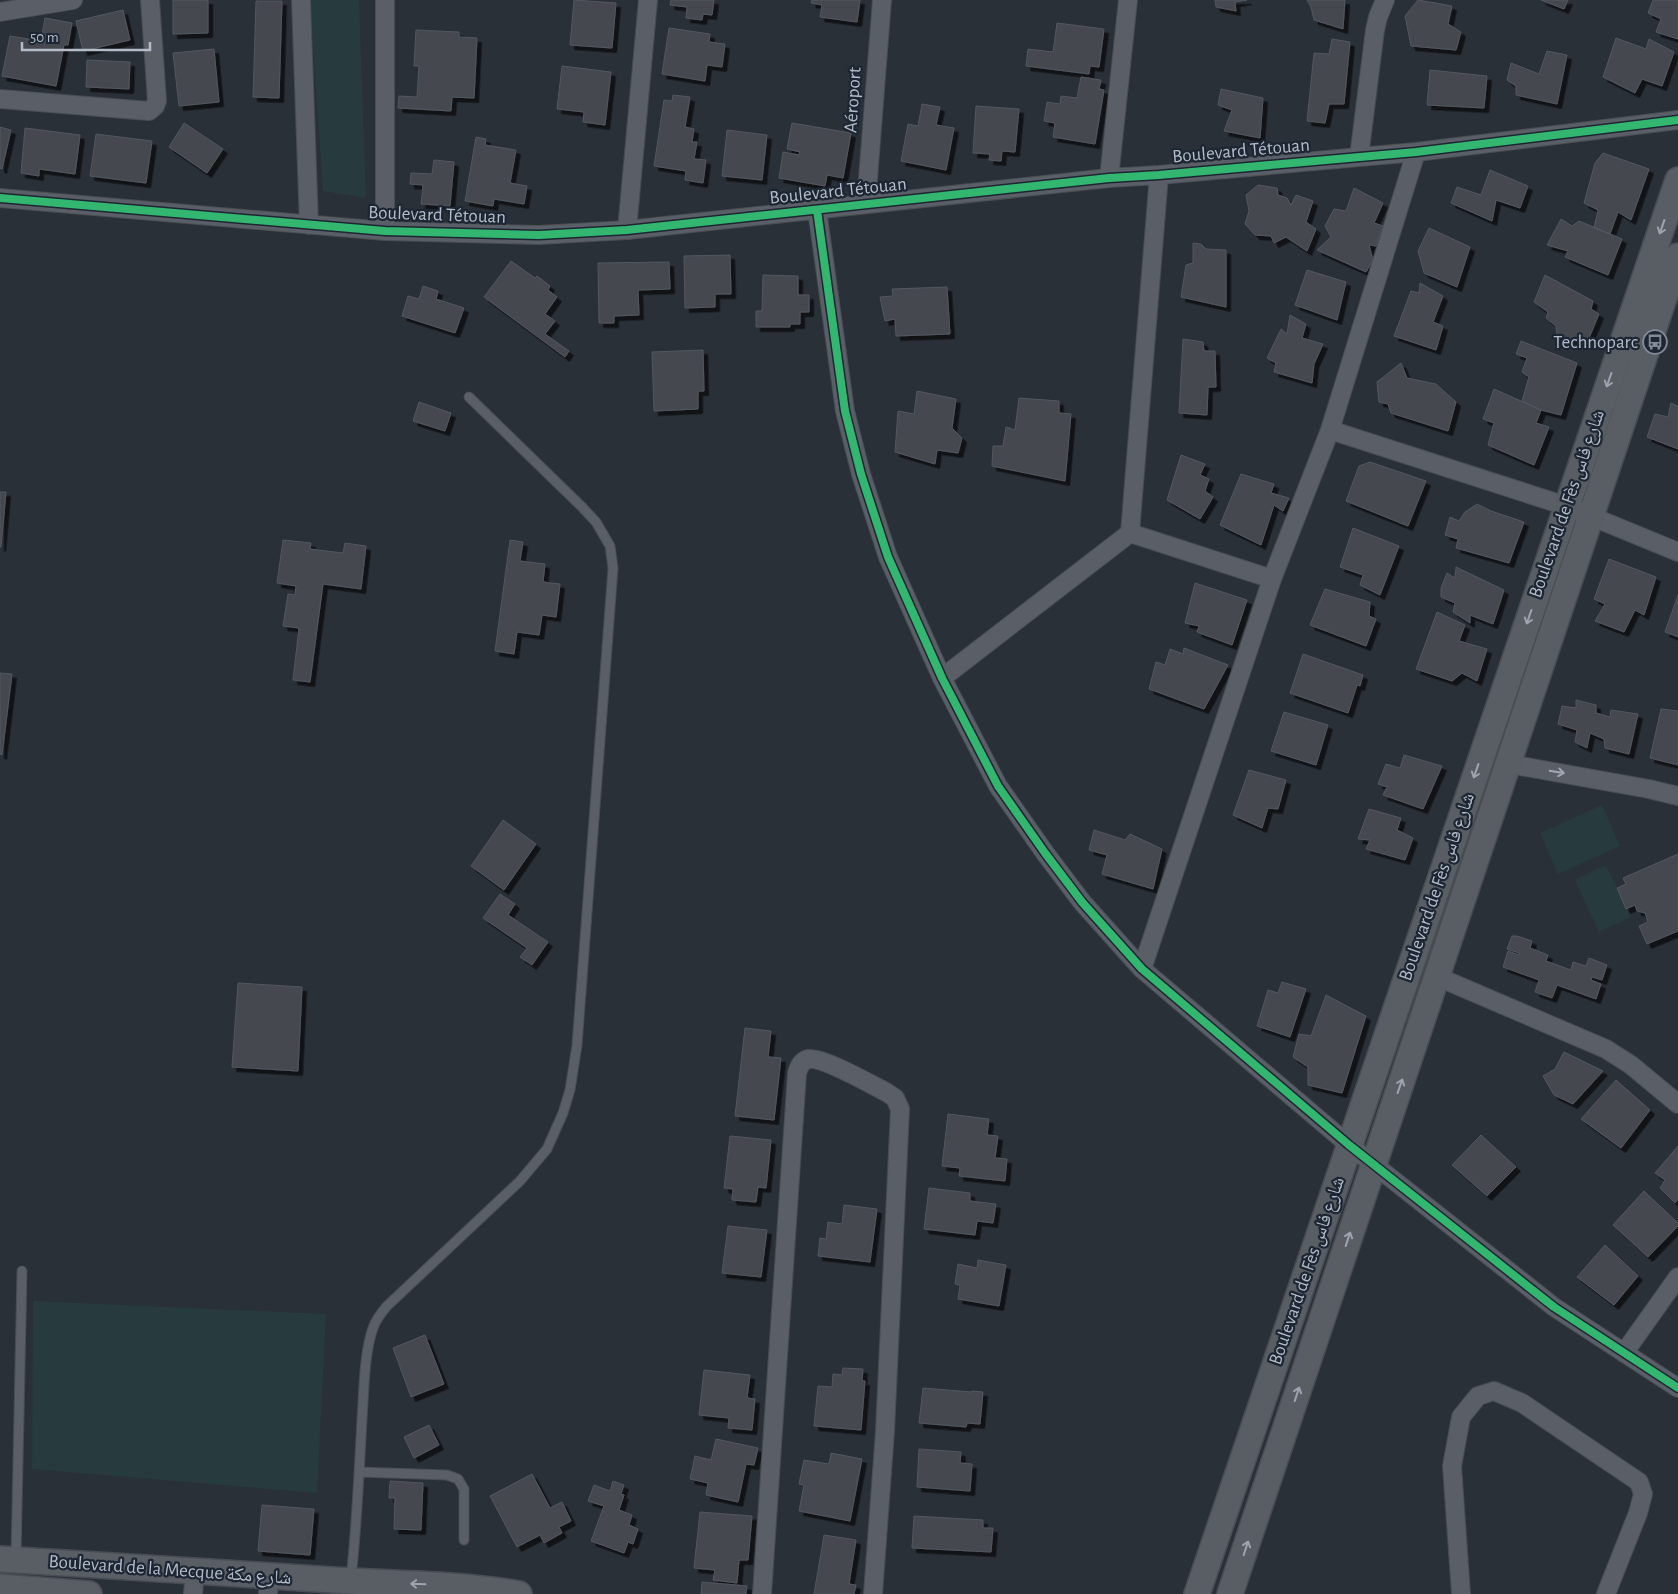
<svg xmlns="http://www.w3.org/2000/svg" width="1678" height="1594" viewBox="0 0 1678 1594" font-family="'Alegreya Sans','Noto Naskh Arabic',sans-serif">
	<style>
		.green { fill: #273a3e }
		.building { fill: #444950; stroke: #52575f; filter: url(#shadow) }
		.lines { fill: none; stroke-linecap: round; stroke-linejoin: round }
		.service-casing { stroke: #484c53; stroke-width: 11 }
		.minor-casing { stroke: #484c53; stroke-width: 20 }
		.secondary-casing { stroke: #484c53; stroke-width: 28 }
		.service { stroke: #5a5e66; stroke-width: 9 }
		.minor { stroke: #5a5e66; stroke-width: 18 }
		.secondary { stroke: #595d64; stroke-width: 25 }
		.cycleway-casing { stroke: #1d2633; stroke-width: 11 }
		.cycleway { stroke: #33b770; stroke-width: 8 }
		.oneway { stroke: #9da4b0 }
		.oneway2 { stroke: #a2a9b5 }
		.labels { text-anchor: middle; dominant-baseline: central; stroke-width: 4.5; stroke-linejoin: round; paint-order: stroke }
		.street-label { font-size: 19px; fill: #b4bcc9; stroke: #1d2633 }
		.poi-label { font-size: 19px; fill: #b4bcc9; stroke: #1d2633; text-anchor: end }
	</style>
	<defs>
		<filter id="shadow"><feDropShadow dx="4.5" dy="4.5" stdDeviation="0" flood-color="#0009"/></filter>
	</defs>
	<rect width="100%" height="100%" fill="#2a3038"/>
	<!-- green -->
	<path class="green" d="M310 0H359L366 198 323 191Z
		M1602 805 1620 846 1558 874 1540 833Z
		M1606 865 1631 917 1599 932 1575 880Z
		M33 1301 326 1314 317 1493 32 1469Z"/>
	<!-- building -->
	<path class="building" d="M173 0H208V33L173 34Z
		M574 0 616 3 612 48 570 45Z
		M671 0H714L712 15 703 14 702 20 686 18 687 7 670 5Z
		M812 0H860L857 22 820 17 822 5 811 3Z
		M1215 0H1247L1235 2 1236 11 1216 7Z
		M1307 0H1345L1343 29 1314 20 1311 7Z
		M1418 0 1452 6 1448 24 1461 32 1456 50 1411 46 1405 16Z
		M1541 0H1568L1564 9Z
		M1653 0H1678V39L1656 32 1661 19 1648 13Z
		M256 1H282L279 98 253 97Z
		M123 10 130 40 83 51 76 21Z
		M45 18 72 23 68 45H64L56 86 2 76 10 36 41 41Z
		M1057 23 1104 29 1099 67 1090 66 1089 74 1026 66 1028 49 1053 52Z
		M669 28 710 34 709 42 725 44 722 67 707 65 705 81 662 74Z
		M416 30 459 32V37L477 38 474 98 452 97 451 111 398 108 399 96 417 97 419 66H414Z
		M1616 38 1646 49 1649 39 1674 52 1662 86 1642 79 1635 93 1603 77Z
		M1332 39 1350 42 1344 104H1329L1325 123 1307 121 1314 53 1329 54Z
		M214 49 219 102 179 106 173 53Z
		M1547 51 1567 55 1557 104 1516 95V86L1507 80 1511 63 1539 74Z
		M87 60 130 62 129 89 86 87Z
		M562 66 611 72 605 125 583 122 584 112 557 109Z
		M1430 70 1487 76 1484 108 1427 105Z
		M1081 77 1101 80 1099 89 1104 90 1095 144 1053 137 1055 123 1044 121 1047 102 1060 104 1061 96 1077 98Z
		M1221 89 1263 98 1260 138 1224 131 1232 110 1218 105Z
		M673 95 690 97 685 127 694 129 692 142H697L694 159 706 160 703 183 685 180 686 171 654 166 664 100 672 101Z
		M922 104 940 107 936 125 954 128 946 170 901 161 908 124 918 126Z
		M976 106 1019 109 1015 152 1002 151 1001 161 989 160 990 154 973 153Z
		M184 123 223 149 207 173 169 147Z
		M792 123 851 133 843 178 827 175 825 186 779 178 783 152 799 155 800 152 787 149Z
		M0 127 11 130 2 169 0 168Z
		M25 128 80 135 75 174 39 169V176L21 173Z
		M727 130 767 135 762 180 722 176Z
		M96 134 152 141 146 183 90 176Z
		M476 137 486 139 485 145 516 150 510 183 527 186 524 204 494 199 493 206 465 201Z
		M1603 153 1649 169 1631 220 1618 212 1610 234 1594 228 1598 210 1584 203 1595 163Z
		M434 160 454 162 450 206 421 204 423 185 410 184 411 173 432 174Z
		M1490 170 1528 186 1520 208 1496 200 1492 221 1451 203 1457 187 1481 195Z
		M1258 185 1277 188 1278 195 1287 198 1291 205 1296 195 1313 201 1306 222 1316 229 1307 251 1286 237 1274 243 1271 236 1255 235 1245 224 1249 211 1246 195Z
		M1354 188 1383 203 1374 223 1383 226 1376 246 1369 245 1373 260 1366 272 1317 250 1331 237 1325 226 1334 209 1346 211Z
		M1561 219 1572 226 1579 221 1622 239 1608 275 1565 257 1568 251 1547 245Z
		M1429 228 1470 247 1457 287 1424 273 1418 251Z
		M1193 243 1201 244 1206 249 1226 250V307L1181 297 1186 265 1193 263Z
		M730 255 731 294H715V307L685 308 684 256Z
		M511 261 535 278 537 276 550 286 548 290 557 297 545 314 555 321 545 334 569 351 565 357 484 297Z
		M669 262 670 289 638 290 639 315 614 316V323H599L598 263Z
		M1307 270 1346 282 1337 320 1295 305Z
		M763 275 798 276V295H809V312H800V324H790V327H756V311H762Z
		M1545 275 1593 301 1591 309 1599 314 1587 343 1557 336 1556 326 1546 318 1548 312 1534 302Z
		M1420 283 1443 296 1433 322 1443 326 1436 350 1394 336 1411 291 1419 293Z
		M423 286 438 291 436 299 464 308 455 333 402 316 408 296 419 299Z
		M947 287 950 334 896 336 895 319 885 321 880 297 893 296 892 289Z
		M1290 315 1306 324 1302 338 1323 344 1314 364 1312 383 1274 372 1276 363 1267 358 1281 329 1287 334Z
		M1183 339 1203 342 1204 351H1215L1216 387H1208L1207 415 1179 413Z
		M1521 341 1577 363 1561 415 1541 410 1522 401 1529 377 1522 372 1527 358 1516 354Z
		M703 350 704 391H698V409L654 411 652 352Z
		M1401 363 1407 378 1436 384 1456 402 1448 431 1391 413 1388 404 1379 402 1377 382Z
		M1494 389 1541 410 1536 423 1549 427 1534 465 1488 445 1494 423 1483 419Z
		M917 391 956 399 952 428 962 438 958 453 937 450 935 464 895 452 898 411 914 414Z
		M1019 398 1059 401V413L1071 414 1065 481 992 466 993 446H1003L1006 427 1015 430Z
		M419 402 451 413 445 431 413 421Z
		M1671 403 1678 406V449L1647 437 1655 414 1668 417Z
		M1181 455 1205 464 1200 475 1209 479 1205 491 1213 497 1200 519 1167 500Z
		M1370 462 1426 481 1408 526 1346 501 1359 466Z
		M1241 474 1274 484 1271 493 1289 498 1283 511 1274 505 1261 545 1220 525Z
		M0 492H6L1 547H0Z
		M1477 504 1491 511 1524 522 1509 563 1456 548 1458 539 1445 535 1450 517 1459 521 1465 512Z
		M1353 528 1399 546 1380 595 1360 585 1363 575 1340 567Z
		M283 540 311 543 310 549 343 553 345 543 366 546 361 589 323 584 310 682 293 680 299 628 283 626 288 594 295 595 296 586 277 583Z
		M510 540 523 542 520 561 545 564 543 582 560 584 556 617 542 615 539 635 517 632 514 654 495 651Z
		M1609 559 1656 577 1644 615 1635 610 1624 632 1595 621 1605 604 1594 599Z
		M1456 567 1504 590 1493 624 1470 615V623L1453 612 1455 603 1441 597V588L1447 573 1455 578Z
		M1195 583 1247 600 1232 645 1197 632 1199 626 1185 623Z
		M1325 589 1370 602 1369 616 1376 619 1366 646 1310 625Z
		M1678 595V637L1665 632Z
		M1437 612 1465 625 1459 641 1487 649 1477 681 1462 673 1452 681 1416 669Z
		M1184 648 1228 665 1204 709 1149 689 1156 662 1165 665 1170 649 1183 654Z
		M1303 654 1363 675 1360 686 1357 685 1348 713 1290 693Z
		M0 673 12 674 2 755 0 754Z
		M1576 700 1596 705V713L1610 717 1611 710 1638 714 1629 754 1605 748 1604 739 1590 733 1587 748 1575 742 1577 730 1558 724 1562 706 1576 708Z
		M1661 709 1678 711V765L1650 758Z
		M1284 712 1328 725 1316 765 1271 751Z
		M1404 755 1442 766 1423 809 1383 795 1387 787 1378 784 1386 764 1400 768Z
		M1249 770 1286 780 1278 809 1268 808 1262 828 1233 815Z
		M1369 809 1401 818 1397 830 1413 838 1405 860 1366 849 1370 840 1358 839Z
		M503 820 536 844 504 890 471 866Z
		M1094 830 1125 840 1130 834 1162 849 1153 889 1102 874 1107 855 1089 850Z
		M1678 854V931L1647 944 1639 926 1648 922 1645 913 1637 911 1635 905 1626 909 1617 888 1626 884 1623 878Z
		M500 894 515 904 508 915 548 942 532 965 520 957 527 948 483 918Z
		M1512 936H1517L1532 941 1530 948 1548 955 1546 961 1571 970 1573 962 1586 966 1589 958 1607 965 1602 980 1592 977 1591 980 1601 984 1596 999 1557 985 1552 998 1535 992 1539 980 1503 967 1508 951 1519 955V953L1507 949Z
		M1282 982 1306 989 1290 1037 1257 1026 1268 990 1278 993Z
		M238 983 302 987 298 1071 232 1067Z
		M1326 995 1366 1016 1342 1093 1308 1085V1067L1293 1057 1299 1034 1311 1036Z
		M745 1028 771 1031 768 1057 781 1058 774 1120 735 1116Z
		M1564 1052 1603 1071 1573 1104 1554 1095 1543 1076 1555 1069Z
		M1616 1080 1650 1110 1621 1148 1581 1119Z
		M948 1114 989 1119 987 1135 998 1136 995 1158 1007 1159 1005 1181 959 1176 960 1168 942 1166Z
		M1481 1135 1516 1167 1487 1196 1452 1165Z
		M730 1136 771 1140 766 1188 758 1187 756 1202 732 1200 733 1189 724 1188Z
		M1678 1146V1199L1675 1203 1660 1188 1665 1180 1655 1173Z
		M929 1188 970 1193V1201L996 1204 993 1223 977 1221 975 1235 924 1229Z
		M1644 1191 1678 1223V1226L1648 1257 1613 1225Z
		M844 1205 877 1209 870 1262 818 1256 820 1238 826 1239 828 1222 842 1224Z
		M728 1226 767 1230 761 1277 722 1273Z
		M1605 1245 1638 1276 1614 1305 1577 1277Z
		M978 1260 1006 1265 999 1306 958 1299 960 1285 955 1284 958 1264 977 1268Z
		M425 1335 444 1384 411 1397 393 1348Z
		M843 1368 863 1369 862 1381H865L861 1430 814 1426 818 1386 832 1387 833 1374 842 1375Z
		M704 1370 750 1375 747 1398 755 1399 752 1430 728 1428 729 1418 699 1415Z
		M923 1388 971 1392 972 1391 983 1392 980 1424 967 1423 966 1427 919 1423Z
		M429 1425 439 1445 414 1458 404 1437Z
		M716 1439 758 1448 754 1465 746 1464 738 1502 706 1495 708 1483 690 1479 695 1456 711 1460Z
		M919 1449 961 1452 960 1463 972 1464 970 1491 917 1487Z
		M831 1453 862 1459 850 1521 799 1511 804 1485 799 1484 804 1460 829 1464Z
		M532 1474 550 1508 562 1502 571 1521 559 1527 562 1533 544 1543 540 1535 517 1547 490 1496Z
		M390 1481 423 1483 421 1530 394 1529 395 1498H389Z
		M613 1481 624 1485 621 1494 624 1495 619 1510 632 1515 629 1525 638 1529 633 1544 628 1542 624 1553 591 1541 604 1506 588 1501 594 1485 610 1491Z
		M262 1505 314 1509 310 1555 258 1551Z
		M700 1512 752 1516 748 1560H739L737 1583 713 1580 715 1570 694 1568Z
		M914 1516 983 1520V1528H993L991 1552 912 1548Z
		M824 1535 856 1540 849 1584 856 1585 854 1594H814Z
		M702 1582 747 1586 746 1594H701Z"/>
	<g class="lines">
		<!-- service casing -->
		<g class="service-casing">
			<path id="service" d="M359 1472 447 1475 458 1479 464 1489V1540
				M16 1557 22 1271
				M351 1578C357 1525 359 1472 362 1419 364 1392 364 1353 373 1328 376 1319 381 1313 387 1306L520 1181 547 1149 563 1113 570 1090 577 1045 613 568 610 546 596 522 582 507 469 397"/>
		</g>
		<!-- minor casing -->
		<g class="minor-casing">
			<path id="minor" d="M301 0 309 225
				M385 0V231
				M0 12 73 0
				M0 99 149 111 155 106 157 101 150 0
				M1359 157 1375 30 1378 17 1385 0
				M1109 178 1128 0
				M0 198 385 231 539 235 627 230 1109 178 1159 175 1416 152 1678 120
				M866 204 882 0
				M817 210 845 411 861 474 888 557 942 678 998 786 1045 853 1082 902 1142 969 1349 1145 1554 1307 1678 1388
				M627 230 648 0
				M1330 430 1566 506 1678 552
				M1130 533 1272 579
				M942 678 1130 533 1159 175
				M1509 764 1649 789 1678 796
				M1142 969 1272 579 1330 430 1416 152
				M1438 977 1606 1049 1631 1065 1678 1104
				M1624 1353 1678 1277
				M193 1594 195 1572
				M268 1594 269 1576
				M762 1594 797 1073C799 1066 802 1060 809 1059 823 1057 872 1085 886 1092L895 1098 900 1109 885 1431 873 1594
				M1461 1594 1452 1466 1461 1417 1478 1396 1494 1391 1522 1403 1639 1482 1643 1494 1638 1513 1606 1594"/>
		</g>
		<!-- secondary casing -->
		<g class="secondary-casing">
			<path id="secondary" d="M0 1559C111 1565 222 1573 333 1580 395 1584 458 1583 519 1594
				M0 1587 89 1594
				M1197 1594 1678 180
				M1230 1594 1678 256"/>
		</g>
		<!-- service -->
		<use href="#service" class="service"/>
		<!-- minor -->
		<use href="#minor" class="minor"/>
		<!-- secondary -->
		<use href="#secondary" class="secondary"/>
		<!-- cycleway casing -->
		<g class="cycleway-casing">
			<path id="cycleway" d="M0 198 385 231 539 235 627 230 1109 178 1159 175 1416 152 1678 120
				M817 210 845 411 861 474 888 557 942 678 998 786 1045 853 1082 902 1142 969 1349 1145 1554 1307 1678 1388"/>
		</g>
		<!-- cycleway -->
		<use href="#cycleway" class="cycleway"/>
	</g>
	<!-- one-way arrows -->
	<defs><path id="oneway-shaft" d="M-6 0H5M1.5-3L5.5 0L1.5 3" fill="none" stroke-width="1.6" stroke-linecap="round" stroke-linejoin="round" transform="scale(1.25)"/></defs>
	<g class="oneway">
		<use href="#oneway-shaft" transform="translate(1662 227) rotate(109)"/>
		<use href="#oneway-shaft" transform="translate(1609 380) rotate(109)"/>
		<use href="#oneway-shaft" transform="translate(1529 617) rotate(109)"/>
		<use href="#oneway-shaft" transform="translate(1476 771) rotate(109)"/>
		<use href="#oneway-shaft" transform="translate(1400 1086) rotate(-71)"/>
		<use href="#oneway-shaft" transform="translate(1348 1239) rotate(-72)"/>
		<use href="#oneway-shaft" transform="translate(1297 1394) rotate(-72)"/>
		<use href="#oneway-shaft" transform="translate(1246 1548) rotate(-72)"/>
		<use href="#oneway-shaft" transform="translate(418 1584) rotate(-178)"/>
	</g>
	<use class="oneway2" href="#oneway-shaft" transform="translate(1557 772) rotate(10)"/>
	<!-- icons -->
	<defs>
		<g id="bus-ring" transform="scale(1.25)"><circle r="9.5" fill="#1d2633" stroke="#848b96" stroke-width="1.5"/><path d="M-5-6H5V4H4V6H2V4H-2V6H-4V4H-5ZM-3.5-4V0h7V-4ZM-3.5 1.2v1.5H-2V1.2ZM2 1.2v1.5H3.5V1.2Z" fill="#848b96"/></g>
	</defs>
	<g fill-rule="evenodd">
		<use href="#bus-ring" x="1655" y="342"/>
	</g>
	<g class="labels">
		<!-- street labels -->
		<g class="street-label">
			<text transform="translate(853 100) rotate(-86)">Aéroport</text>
			<text transform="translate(1241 151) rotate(-5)">Boulevard Tétouan</text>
			<text transform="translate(838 191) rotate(-6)">Boulevard Tétouan</text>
			<text transform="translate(437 215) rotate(2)">Boulevard Tétouan</text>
			<text transform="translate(1567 504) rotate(-71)">Boulevard de Fès شارع فاس</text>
			<text transform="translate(1437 887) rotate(-71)">Boulevard de Fès شارع فاس</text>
			<text transform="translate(1307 1271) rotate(-71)">Boulevard de Fès شارع فاس</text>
			<text transform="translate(170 1570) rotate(4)">Boulevard de la Mecque شارع مكة</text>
		</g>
		<!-- poi labels -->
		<g class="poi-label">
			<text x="1638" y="342">Technoparc</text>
		</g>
	</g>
	<!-- scale -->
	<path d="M22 42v8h128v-8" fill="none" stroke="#b4bcc9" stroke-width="2.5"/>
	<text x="30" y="42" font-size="15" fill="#b4bcc9" stroke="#1d2633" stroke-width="4" paint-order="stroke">50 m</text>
</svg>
